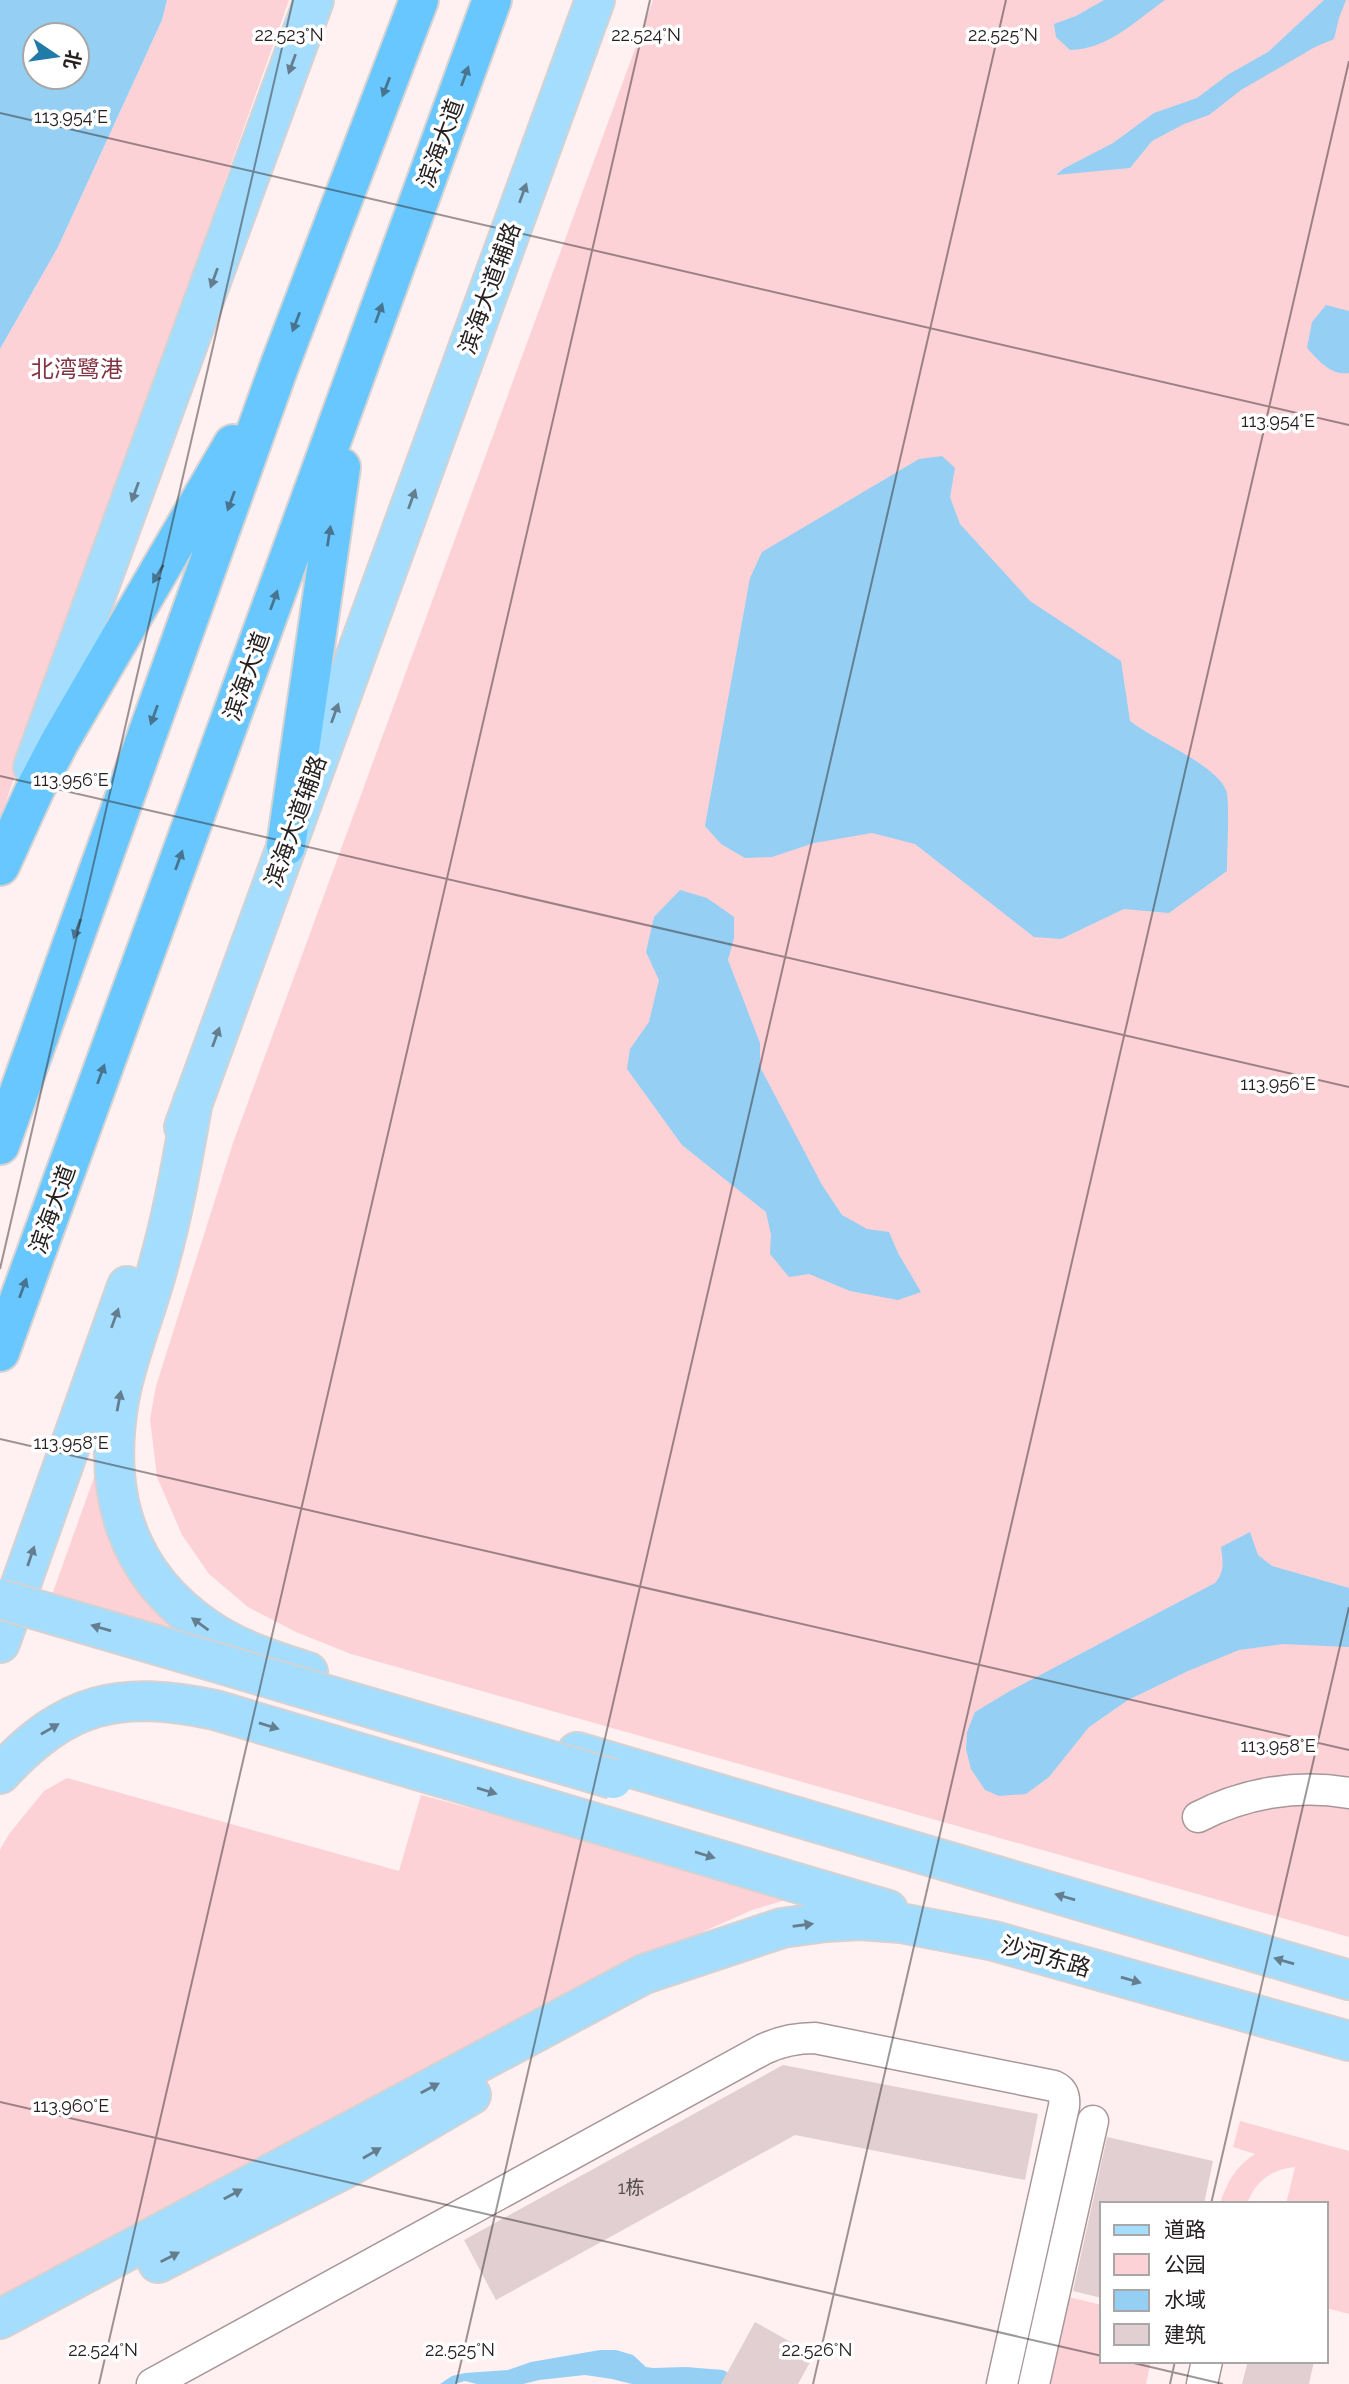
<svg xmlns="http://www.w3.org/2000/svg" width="1349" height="2384" viewBox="0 0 1349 2384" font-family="Raleway,'Noto Sans SC',sans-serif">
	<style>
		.green { fill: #fcd2d6 }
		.water { fill: #95cff3; fill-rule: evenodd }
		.building { fill: #e1cfd1 }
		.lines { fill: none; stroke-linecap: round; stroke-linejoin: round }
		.minor-casing { stroke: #a89799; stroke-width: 33 }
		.major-casing { stroke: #d4d2d2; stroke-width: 42 }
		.highway-casing { stroke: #d4d2d2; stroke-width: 42 }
		.minor { stroke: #fff; stroke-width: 30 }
		.major { stroke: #a4ddfe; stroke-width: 38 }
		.highway { stroke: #68c7fe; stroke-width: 38 }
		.major-bridge-casing { stroke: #d4d2d2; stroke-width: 42; stroke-linecap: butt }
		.major-bridge { stroke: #a4ddfe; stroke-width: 38 }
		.oneway { fill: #657e8f }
		.oneway2 { fill: #47748f }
		.ticks { fill: none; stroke: #262020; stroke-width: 2; stroke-opacity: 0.45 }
		.labels { text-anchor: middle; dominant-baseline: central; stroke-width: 7; stroke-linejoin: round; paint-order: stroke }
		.number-label { font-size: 19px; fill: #554c4c }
		.street-label { font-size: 23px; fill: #262020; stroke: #fff }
		.park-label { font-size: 23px; fill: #833442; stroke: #fff }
		.ticks-label { font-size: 18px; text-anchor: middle; fill: #262020; stroke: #fff; stroke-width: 7; stroke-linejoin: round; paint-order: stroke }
	</style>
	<rect width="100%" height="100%" fill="#fff0f1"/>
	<!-- green -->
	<path class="green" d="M167 0H289L0 818V349L58 247 162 20Z
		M653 0H1349V1937L351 1654 296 1632 248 1607 209 1574 182 1535 157 1477 150 1419 156 1386 233 1143Z
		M97 1469 213 1649 48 1606Z
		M67 1778 399 1871 421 1795 799 1896 752 1910 707 1930 0 2298V1850L9 1834 44 1791Z
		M1240 2121 1349 2151V2314L1326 2308V2204H1286L1295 2167C1272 2169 1255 2181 1247 2204H1220C1226 2183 1237 2165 1255 2154L1233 2147Z
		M1064 2296 1102 2305V2361H1151L1146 2384H1045Z"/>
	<!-- water -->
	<path class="water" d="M0 0H167L162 20 58 247 0 349ZM35 35H77V77H35Z
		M1104 0H1165C1135 21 1109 49 1070 50L1056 37 1054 24 1076 16Z
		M1324 0H1346L1339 18 1334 39 1315 47 1241 90 1209 115 1184 124 1152 141 1130 168 1056 175 1063 169 1113 143 1154 113 1197 98 1229 74 1268 52Z
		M1326 305 1349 311V373C1331 376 1318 360 1307 348L1312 322Z
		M942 456 955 468 950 497 960 524 1030 601 1121 661 1130 721C1154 740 1215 764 1226 790 1230 799 1227 856 1227 871L1169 913 1124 909 1061 939 1034 937 915 844 872 833 814 843 772 857 745 858 721 844 705 826 750 578 762 552 919 459Z
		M680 890 707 898 734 917V938L728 960 760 1043V1067L822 1185 842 1215 867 1229 889 1232 898 1253 921 1292 898 1300 850 1291 809 1274 789 1277 770 1254 771 1235 766 1212 682 1145 627 1069 630 1049 649 1022 659 980 646 952 654 917Z
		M1250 1532 1258 1555 1272 1566 1349 1588V1647L1283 1644 1239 1650 1188 1671 1128 1700 1089 1727 1049 1777 1026 1794 999 1796 985 1790 971 1769 966 1749 967 1732 975 1712 1010 1691 1215 1583C1225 1572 1223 1561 1221 1547Z
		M600 2350H616L633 2355 646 2367 653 2368 686 2367 723 2370 748 2384H632L612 2379 585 2375 539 2380 523 2384H477L465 2381 455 2384H440L452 2376 465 2373 508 2370 531 2362Z"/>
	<!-- building -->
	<path class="building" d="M783 2065 1038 2114 1025 2180 795 2135 496 2300 464 2240Z
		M1107 2137 1213 2161 1204 2204H1102V2298L1073 2291Z
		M755 2322 814 2355 798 2384H721Z
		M1248 2361H1314L1309 2384H1242Z"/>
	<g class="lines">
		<!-- minor casing -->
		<g class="minor-casing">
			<path id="minor" d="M1198 1817C1244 1793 1297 1784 1349 1793
				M152 2384 764 2049C781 2041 796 2038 815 2038L1054 2086C1063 2090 1065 2096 1064 2106L1002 2384
				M1034 2384 1093 2121
				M1202 2384 1207 2361"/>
		</g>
		<!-- major casing -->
		<g class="major-casing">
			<path id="major" d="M33 767 314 0
				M193 1101C183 1156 174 1210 159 1263 148 1307 129 1350 120 1395 102 1490 124 1572 206 1628 236 1649 273 1661 308 1672
				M184 1127 595 0
				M0 1643 127 1286
				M577 1752 1349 1980
				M0 1774C67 1701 120 1690 215 1710L888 1910
				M158 2263 350 2166 471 2095
				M0 2319 644 1974 782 1928 826 1922 860 1920 901 1923 994 1941 1349 2041"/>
		</g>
		<!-- highway casing -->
		<g class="highway-casing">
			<path id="highway" d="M286 846 341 467
				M0 866 36 787 59 743 233 444
				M0 1145 279 367 419 0
				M0 1352 492 0"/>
		</g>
		<!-- minor -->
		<use href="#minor" class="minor"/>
		<!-- major -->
		<use href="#major" class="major"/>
		<!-- highway -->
		<use href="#highway" class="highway"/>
		<!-- major-bridge casing -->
		<g class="major-bridge-casing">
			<path id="major-bridge" d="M0 1599 613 1779"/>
		</g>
		<!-- major-bridge -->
		<use href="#major-bridge" class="major-bridge"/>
	</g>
	<!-- one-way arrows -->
	<defs><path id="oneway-solid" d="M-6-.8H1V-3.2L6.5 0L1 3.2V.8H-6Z" transform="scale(1.75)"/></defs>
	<g class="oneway">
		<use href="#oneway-solid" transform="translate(292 64) rotate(110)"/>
		<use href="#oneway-solid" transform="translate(523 193) rotate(-70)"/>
		<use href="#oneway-solid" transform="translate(214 278) rotate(110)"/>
		<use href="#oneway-solid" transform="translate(135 492) rotate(110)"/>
		<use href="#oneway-solid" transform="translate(412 499) rotate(-70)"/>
		<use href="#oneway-solid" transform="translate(335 713) rotate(-70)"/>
		<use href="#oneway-solid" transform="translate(216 1037) rotate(-70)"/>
		<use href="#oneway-solid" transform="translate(115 1318) rotate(-70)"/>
		<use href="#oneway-solid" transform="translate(119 1401) rotate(-79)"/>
		<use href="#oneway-solid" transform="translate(31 1556) rotate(-71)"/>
		<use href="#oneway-solid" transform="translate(200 1624) rotate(-144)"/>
		<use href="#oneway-solid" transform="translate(101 1628) rotate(-164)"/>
		<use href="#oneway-solid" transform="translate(269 1726) rotate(17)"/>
		<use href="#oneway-solid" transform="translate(50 1729) rotate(-30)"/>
		<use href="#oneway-solid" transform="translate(487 1791) rotate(17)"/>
		<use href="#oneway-solid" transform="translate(705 1855) rotate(17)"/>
		<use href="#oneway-solid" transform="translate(1065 1897) rotate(-164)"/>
		<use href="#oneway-solid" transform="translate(803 1925) rotate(-8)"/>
		<use href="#oneway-solid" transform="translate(1284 1961) rotate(-164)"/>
		<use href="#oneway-solid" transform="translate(1131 1980) rotate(16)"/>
		<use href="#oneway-solid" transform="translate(430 2088) rotate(-28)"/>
		<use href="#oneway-solid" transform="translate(372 2153) rotate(-30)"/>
		<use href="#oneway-solid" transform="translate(233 2194) rotate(-28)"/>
		<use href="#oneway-solid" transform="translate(170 2257) rotate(-27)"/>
	</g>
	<g class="oneway2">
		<use href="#oneway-solid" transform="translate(465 76) rotate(-70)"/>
		<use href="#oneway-solid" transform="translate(386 87) rotate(111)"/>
		<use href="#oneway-solid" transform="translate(379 313) rotate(-70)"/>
		<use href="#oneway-solid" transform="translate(296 322) rotate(111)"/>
		<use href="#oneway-solid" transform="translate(231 501) rotate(110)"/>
		<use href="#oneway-solid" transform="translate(329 536) rotate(-81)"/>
		<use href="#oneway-solid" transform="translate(158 574) rotate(121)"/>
		<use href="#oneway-solid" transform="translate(274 600) rotate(-70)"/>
		<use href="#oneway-solid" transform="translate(154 715) rotate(110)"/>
		<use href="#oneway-solid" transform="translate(179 860) rotate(-70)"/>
		<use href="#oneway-solid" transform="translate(77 929) rotate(110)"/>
		<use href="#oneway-solid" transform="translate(101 1074) rotate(-70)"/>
		<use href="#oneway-solid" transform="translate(23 1288) rotate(-70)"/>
	</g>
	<!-- ticks -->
	<path class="ticks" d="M0 113 1349 425M0 776 1349 1087M0 1269 293 0M0 1439 1349 1750M0 2102 1102 2356M1211 2204 1349 1607M1125 2361 1223 2384M99 2384 650 0M456 2384 1006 0M813 2384 1349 61M1170 2384 1175 2361"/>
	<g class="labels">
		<!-- number labels -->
		<g class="number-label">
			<text x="631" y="2187">1栋</text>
		</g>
		<!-- street labels -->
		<g class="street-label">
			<text transform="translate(440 143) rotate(-70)">滨海大道</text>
			<text transform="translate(489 288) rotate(-70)">滨海大道辅路</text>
			<text transform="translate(246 676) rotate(-70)">滨海大道</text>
			<text transform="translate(295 821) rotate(-70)">滨海大道辅路</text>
			<text transform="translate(52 1209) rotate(-70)">滨海大道</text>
			<text transform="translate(1046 1956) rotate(16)">沙河东路</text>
		</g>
		<!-- park labels -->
		<g class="park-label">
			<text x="77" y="368">北湾鹭港</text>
		</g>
	</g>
	<g class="ticks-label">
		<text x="289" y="41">22.523°N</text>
		<text x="646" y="41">22.524°N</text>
		<text x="1003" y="41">22.525°N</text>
		<text x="71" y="123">113.954°E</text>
		<text x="1278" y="427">113.954°E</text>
		<text x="71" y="786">113.956°E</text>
		<text x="1278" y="1090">113.956°E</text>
		<text x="71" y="1449">113.958°E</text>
		<text x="1278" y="1752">113.958°E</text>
		<text x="71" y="2112">113.960°E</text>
		<text x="103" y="2356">22.524°N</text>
		<text x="460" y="2356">22.525°N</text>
		<text x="817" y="2356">22.526°N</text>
	</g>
	<!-- legend -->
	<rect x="1100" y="2202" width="228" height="161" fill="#ffffff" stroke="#a8a6a6" stroke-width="2"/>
	<rect x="1114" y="2225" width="35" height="10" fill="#a4ddfe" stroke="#a8a6a6" stroke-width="2"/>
	<text x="1164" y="2237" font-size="21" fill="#262020">道路</text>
	<rect x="1114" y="2254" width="35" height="21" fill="#fcd2d6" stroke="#a8a6a6" stroke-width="2"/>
	<text x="1164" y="2272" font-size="21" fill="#262020">公园</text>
	<rect x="1114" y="2290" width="35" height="21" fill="#95cff3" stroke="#a8a6a6" stroke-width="2"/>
	<text x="1164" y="2307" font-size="21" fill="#262020">水域</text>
	<rect x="1114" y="2324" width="35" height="21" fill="#e1cfd1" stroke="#a8a6a6" stroke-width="2"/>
	<text x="1164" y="2342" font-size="21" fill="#262020">建筑</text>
	<!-- north arrow -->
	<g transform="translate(56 56) rotate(103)"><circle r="33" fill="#ffffff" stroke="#a8a6a6" stroke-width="2"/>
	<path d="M0-5L12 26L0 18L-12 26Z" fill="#207ba9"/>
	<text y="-10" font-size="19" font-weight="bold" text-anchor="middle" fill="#262020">北</text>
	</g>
</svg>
